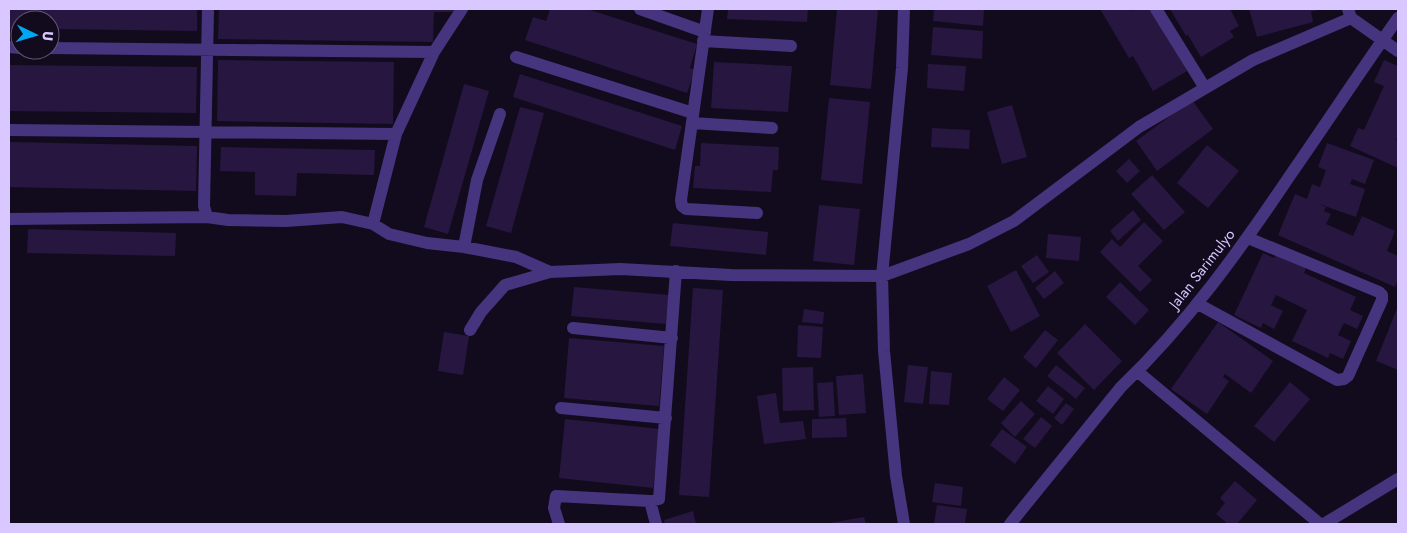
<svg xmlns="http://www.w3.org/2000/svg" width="1407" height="533" viewBox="0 0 1407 533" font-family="Jost,sans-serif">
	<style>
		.building { fill: #27163f }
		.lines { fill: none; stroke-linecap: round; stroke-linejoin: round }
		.minor { stroke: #46347e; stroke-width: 12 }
		.labels { text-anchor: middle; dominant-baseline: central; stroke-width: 4; stroke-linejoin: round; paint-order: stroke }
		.street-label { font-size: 15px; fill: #d9c7ff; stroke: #120b1d }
	</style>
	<rect width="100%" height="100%" fill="#120b1d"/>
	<!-- building -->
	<path class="building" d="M9 9H197V31L50 29V20H20V29H9Z
		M219 9H454V12H434L433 42 218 39Z
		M550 9H587L697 44 690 68 695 70 687 93 525 40 533 17 546 21Z
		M728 9H808L807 22 727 19Z
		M837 9H878L871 89 830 85Z
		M934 9H984L983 26 933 21Z
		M1100 9H1130L1131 11 1134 9H1150L1187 71 1153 91 1133 56 1129 58Z
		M1170 9H1230L1239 26 1230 31 1234 37 1201 57 1188 35 1186 36Z
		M1249 9H1322L1311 12 1313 22 1257 37Z
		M933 27 983 31 982 59 931 55Z
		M218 60 394 62 393 124 217 121Z
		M1384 60 1398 66V135L1396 140 1398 141V168L1350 146 1358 128 1364 130 1384 86 1374 82Z
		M714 62 792 66 788 112 711 108Z
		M928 64 966 66 964 91 927 88Z
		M9 65 197 67 196 113 9 111Z
		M520 74 682 126 675 150 513 97Z
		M464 84 489 91 448 234 424 227Z
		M829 98 870 102 862 184 821 180Z
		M1192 100 1213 129 1157 171 1136 141Z
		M1012 105 1027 157 1002 164 987 112Z
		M520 107 544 113 511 233 486 226Z
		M932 128 970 130 969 149 931 147Z
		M9 142 197 146 196 191 9 187Z
		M701 143 779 147 778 170H773L771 192 693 188 695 166H700Z
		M1327 143 1374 160 1365 184 1352 179 1350 184 1365 189 1356 217 1316 203 1326 207 1324 211 1331 214 1326 224 1353 236 1362 216 1395 231 1387 251 1398 256V280L1395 287 1278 235 1295 194 1307 199 1312 184 1320 187 1326 170 1318 167Z
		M1207 145 1239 171 1208 208 1177 183Z
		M221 147 375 150 374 175 297 173 296 196 255 195V172L220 171Z
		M1129 159 1140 171 1127 183 1116 171Z
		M1152 175 1185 212 1164 230 1131 194Z
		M819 205 860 209 854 265 813 261Z
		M1133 210 1141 220 1118 241 1110 231Z
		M1144 222 1163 241 1138 266 1152 280 1140 292 1100 252 1112 239 1120 247Z
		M673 223 768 232 766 255 670 246Z
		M28 229 176 233 175 256 27 253Z
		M1048 234 1081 237 1079 261 1046 258Z
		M1263 253 1274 258 1276 253 1306 268 1304 273 1356 297 1350 310 1363 316 1357 329 1344 323 1338 335 1351 341 1343 359 1330 353 1328 358 1292 341 1307 310 1276 295 1271 305 1283 311 1274 329 1263 323 1261 328 1234 315Z
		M1037 255 1049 272 1033 283 1021 266Z
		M1016 270 1040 316 1011 332 987 286Z
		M1055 271 1064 283 1044 299 1035 288Z
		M1120 282 1149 310 1135 325 1106 297Z
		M574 287 669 295 666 324 571 316Z
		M693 288 723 290 709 497 679 495Z
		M1398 306V370L1376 361Z
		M804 309 824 312 823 324 802 322Z
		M1218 322 1273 361 1251 393 1225 374 1223 377 1229 381 1207 414 1171 389Z
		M1085 324 1122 361 1094 390 1057 353Z
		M798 325 823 327 821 358 797 357Z
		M1045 330 1058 340 1036 368 1023 357Z
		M444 332 469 336 463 375 438 371Z
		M569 338 664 346 659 406 564 398Z
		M908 365 928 367 923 404 904 402Z
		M1056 365 1085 388 1076 399 1047 376Z
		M813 367 814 410 783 411 782 368Z
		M931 371 952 373 949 405 929 404Z
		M863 374 866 413 839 415 836 376Z
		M1004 377 1020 390 1003 411 987 399Z
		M833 382 835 416 819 417 817 383Z
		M1290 382 1310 399 1274 442 1254 426Z
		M1048 386 1064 399 1053 414 1036 401Z
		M776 393 780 423 803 421 806 439 764 444 757 396Z
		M1021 401 1035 414 1015 437 1001 423Z
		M1066 403 1074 409 1062 425 1054 418Z
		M1041 417 1052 426 1035 448 1023 439Z
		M846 418 847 437 812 438V419Z
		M565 419 660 429 653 488 559 478Z
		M1002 429 1027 447 1015 464 990 445Z
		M1235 481 1257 500 1237 524H1228L1216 514 1225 503 1220 498Z
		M935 483 963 487 961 506 932 502Z
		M937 505 967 509 965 524H934Z
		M693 511 696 524H665L664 520Z
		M864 517 866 524H829V523Z"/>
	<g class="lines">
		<!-- minor -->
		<path class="minor" d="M208 9 204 206 207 217 228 220 286 221 342 217 373 224 389 234 427 243 464 247 516 257 550 272
			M640 9 705 32
			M708 9 681 200 682 206 686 209 757 213
			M1156 9 1205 88
			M1348 9 1351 18 1398 51
			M703 41 791 46
			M9 47 20 48
			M50 48 434 52
			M516 57 693 113
			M692 123 772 128
			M9 130 396 134
			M9 219 207 217
			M373 224 396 134 434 52 462 9
			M464 247 477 180 500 114
			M1198 304 1337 380 1344 379 1348 376 1382 300V295L1379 292 1248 238
			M573 328 672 338
			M470 330 481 312 505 285 550 272 620 269 731 275 882 276 969 244 1014 221 1139 127 1253 60 1351 18
			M1137 371 1320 524
			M561 408 666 418
			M650 501 656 524
			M559 524 554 508 556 496 650 501 659 499 676 271
			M904 524 896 476 884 351 882 276 902 68 904 9
			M1010 524 1121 387C1187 324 1240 250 1291 174 1327 122 1362 69 1398 18
			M1324 524 1398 479"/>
	</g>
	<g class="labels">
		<!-- street labels -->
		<g class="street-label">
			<text transform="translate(1202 269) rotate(-52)">Jalan Sarimulyo</text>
		</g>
	</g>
	<!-- border -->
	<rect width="1407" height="533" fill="none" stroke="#d9c7ff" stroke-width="20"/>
	<!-- north arrow -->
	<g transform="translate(35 35) rotate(95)"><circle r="24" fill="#120b1d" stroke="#625677"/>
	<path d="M0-4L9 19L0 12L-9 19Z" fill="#00a7f2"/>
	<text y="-8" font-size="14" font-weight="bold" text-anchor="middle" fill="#d9c7ff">U</text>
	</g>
</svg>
